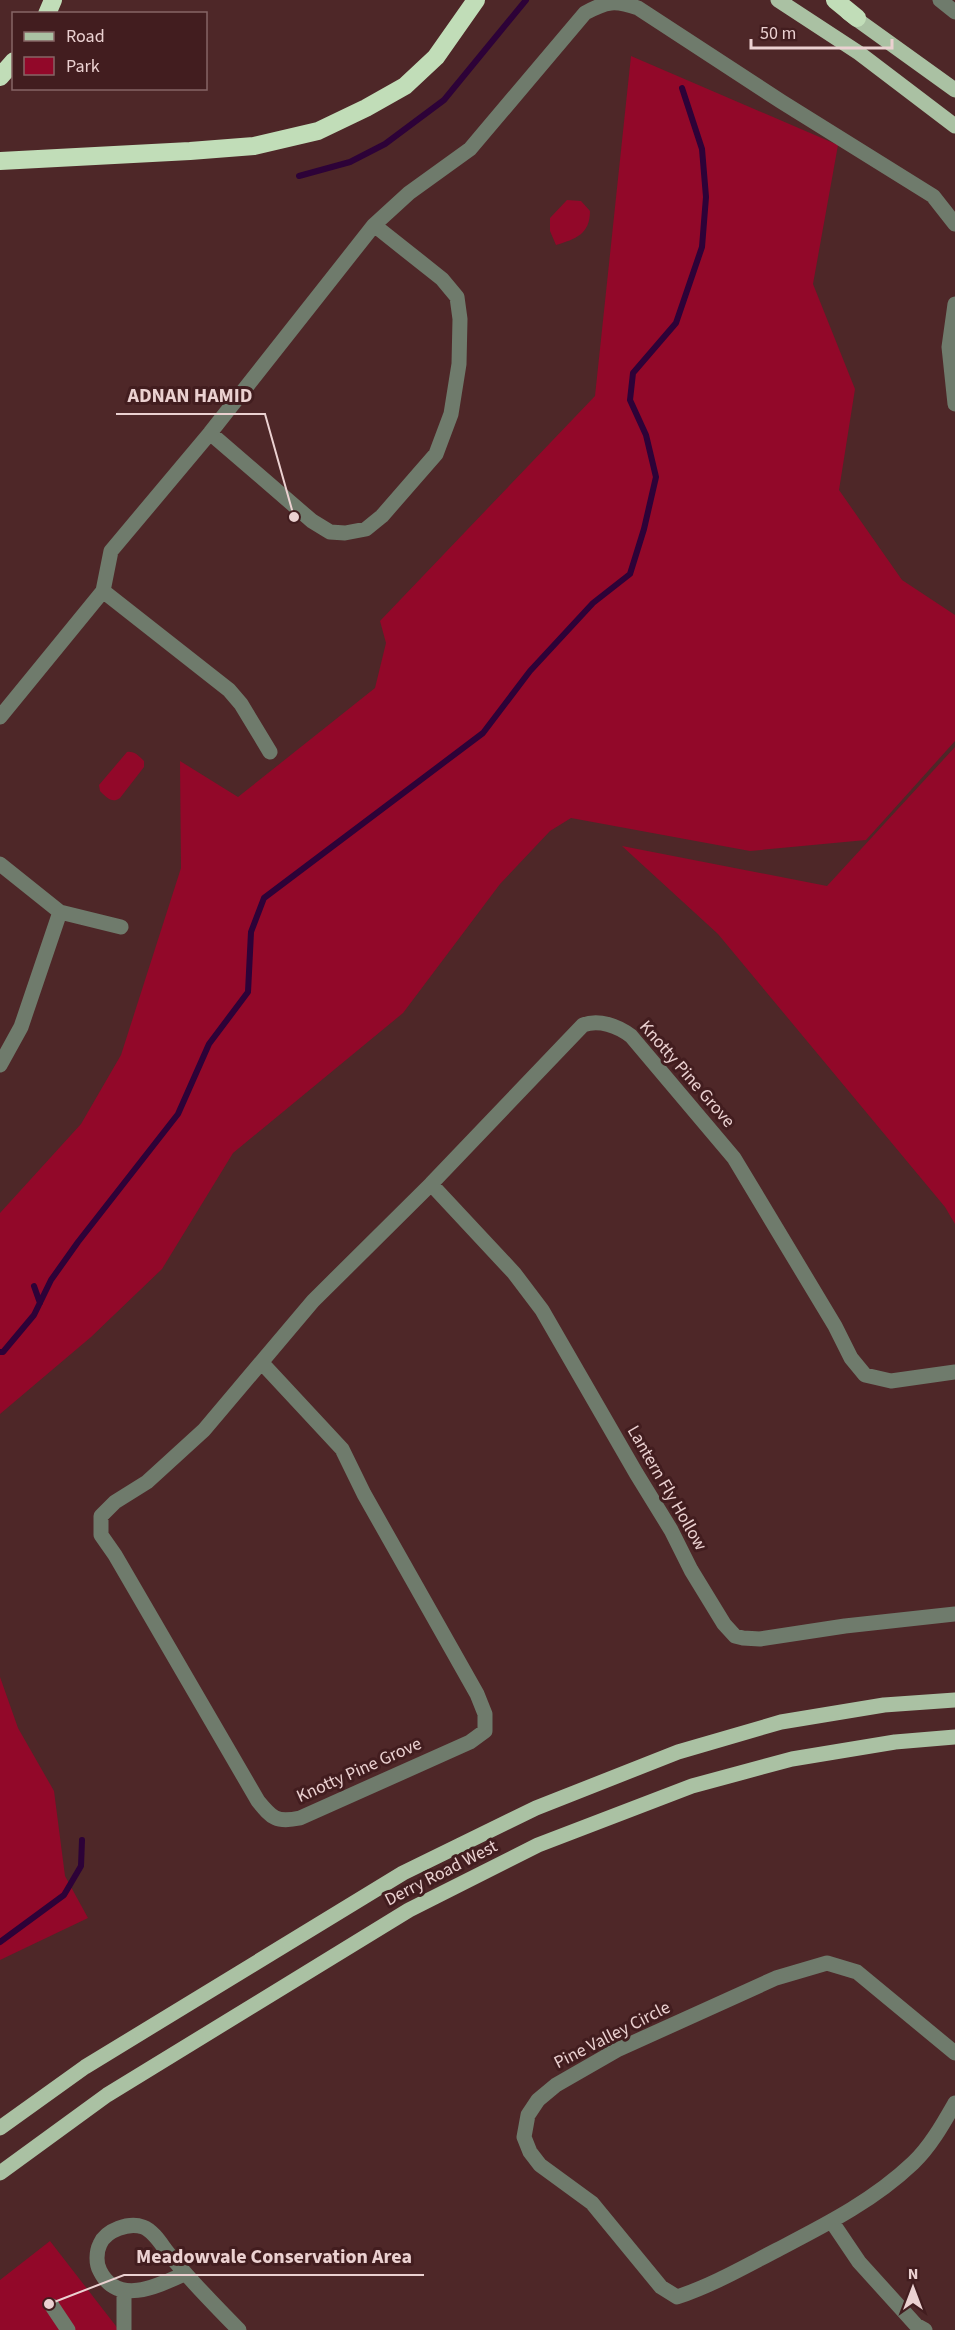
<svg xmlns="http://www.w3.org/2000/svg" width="955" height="2330" viewBox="0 0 955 2330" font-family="'Source Sans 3',sans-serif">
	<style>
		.green { fill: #920829 }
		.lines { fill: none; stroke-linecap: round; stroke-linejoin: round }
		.stream { stroke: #2d0238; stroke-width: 6 }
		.minor { stroke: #6f7b6c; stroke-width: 15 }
		.major { stroke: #aac1a3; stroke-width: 15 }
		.highway { stroke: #c1ddb8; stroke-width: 18 }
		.labels { text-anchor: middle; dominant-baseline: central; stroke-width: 6; stroke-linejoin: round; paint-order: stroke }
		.street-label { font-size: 18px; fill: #ebd1d1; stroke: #421d1f }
		.leader { fill: none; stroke: #ebd1d1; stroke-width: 2 }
		.callout-dot { fill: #ebd1d1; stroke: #421d1f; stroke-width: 2 }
		.callout-label { font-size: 20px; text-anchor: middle; font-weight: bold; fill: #ebd1d1; stroke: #421d1f; stroke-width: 6; stroke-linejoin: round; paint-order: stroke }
	</style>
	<rect width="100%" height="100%" fill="#4e2728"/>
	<!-- green -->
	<path class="green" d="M631 56 838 145 813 284 855 389 839 490 902 580 955 615V741L866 840 750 851 571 818 550 831 500 884 403 1013 233 1153 162 1269 91 1337 0 1414V1213L81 1124 121 1055 181 868 180 761 238 797 375 688 386 643 380 621 595 396Z
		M567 200 581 201 590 211C590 234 576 239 556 245L550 231V218Z
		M955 747V1224L945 1207 718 934 622 846 827 886Z
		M127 752C134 751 138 755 144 761V767L120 798C112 804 106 797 100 791L99 785Z
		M0 1677 18 1728 54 1791 65 1876 88 1918 0 1960Z
		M50 2241 119 2330H0V2280Z"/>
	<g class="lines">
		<!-- stream -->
		<path class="stream" d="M299 176 350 162 385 144 444 100 526 0
			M34 1286 40 1303
			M0 1352H3L34 1315 51 1280 78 1242 178 1114 209 1044 248 992 251 932 264 898 483 733 530 671 593 603 630 574 644 529 656 477 646 435 630 400 633 373 676 323 702 247 706 197 702 149 682 88
			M0 1942 64 1895 81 1866 82 1840"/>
		<!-- minor -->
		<path class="minor" d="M940 0 955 12
			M955 304 949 347 955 404
			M210 433 312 521 330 532 345 533 366 529 382 516 436 454 451 414 459 364 460 319 457 297 442 279 374 225
			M103 591 229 690 241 704 270 752
			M0 717 103 591 111 551 210 433 374 225 409 193 470 149 585 13C607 1 615 0 638 8L782 102 933 196 955 224
			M0 864 60 912 121 927
			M0 1065 21 1027 60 912
			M431 1184 514 1273 542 1310 636 1473 671 1530 691 1570 724 1624 735 1636 743 1638 760 1639 845 1626 955 1614
			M262 1363 342 1449 364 1494 477 1694 485 1714V1731L470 1742 300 1818C276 1823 272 1818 258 1801L115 1555 101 1535V1516L115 1502 147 1482 204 1430 313 1301 431 1184 583 1025C599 1019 618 1026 631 1036L734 1158 835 1326 851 1358 865 1375 891 1381 955 1372
			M955 2053 857 1972 827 1963 776 1978 617 2050 556 2085 538 2100 528 2115 524 2137 530 2152 540 2165 592 2203 661 2287 677 2297C713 2285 744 2267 777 2250 825 2225 873 2201 913 2163 930 2147 943 2124 955 2103
			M832 2222 859 2262 916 2325 925 2330
			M184 2274C158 2286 117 2306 100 2271 96 2264 96 2252 100 2244 106 2230 129 2222 143 2227 152 2230 160 2242 165 2249 188 2279 214 2304 239 2330
			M124 2290V2330
			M52 2306 68 2330"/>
		<!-- major -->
		<path class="major" d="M778 0 859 53 955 126
			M848 13 955 90
			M0 2128 85 2067 403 1873 536 1808 678 1752 781 1722 884 1705 955 1700
			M0 2173 107 2095 409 1910 538 1845 692 1786 792 1759 895 1742 955 1737"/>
		<!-- highway -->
		<path class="highway" d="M835 0 857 18
			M47 14 53 0
			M0 77 14 61
			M0 161 190 151 254 146 318 131 366 108 405 86 436 57 476 0"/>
	</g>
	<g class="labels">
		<!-- street labels -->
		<g class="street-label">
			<text transform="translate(687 1074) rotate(49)">Knotty Pine Grove</text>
			<text transform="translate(667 1488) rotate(60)">Lantern Fly Hollow</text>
			<text transform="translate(359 1770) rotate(-24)">Knotty Pine Grove</text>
			<text transform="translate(441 1873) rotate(-27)">Derry Road West</text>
			<text transform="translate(612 2035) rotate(-27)">Pine Valley Circle</text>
		</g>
	</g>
	<!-- callouts -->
	<path class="leader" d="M294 517L265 414H116M49 2304L124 2275H424"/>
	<g class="callout-dot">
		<circle cx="294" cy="517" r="6"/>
		<circle cx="49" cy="2304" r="6"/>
	</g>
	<g class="callout-label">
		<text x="190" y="402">ADNAN HAMID</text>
		<text x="274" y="2263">Meadowvale Conservation Area</text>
	</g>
	<!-- legend -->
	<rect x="12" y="12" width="195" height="78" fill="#421d1f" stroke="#866566" stroke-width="1.5"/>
	<rect x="24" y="32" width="30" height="9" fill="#aac1a3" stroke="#866566" stroke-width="1.5"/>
	<text x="66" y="42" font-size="18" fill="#ebd1d1">Road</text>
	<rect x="24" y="57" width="30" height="18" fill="#920829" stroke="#866566" stroke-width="1.5"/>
	<text x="66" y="72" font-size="18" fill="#ebd1d1">Park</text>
	<!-- north arrow -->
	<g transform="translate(913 2288)" stroke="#421d1f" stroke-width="4.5" paint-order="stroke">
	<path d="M0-4.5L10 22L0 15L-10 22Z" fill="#ebd1d1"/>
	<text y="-9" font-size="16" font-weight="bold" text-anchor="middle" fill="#ebd1d1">N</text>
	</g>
	<!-- scale -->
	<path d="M751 39v9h141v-9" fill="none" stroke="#ebd1d1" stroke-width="3"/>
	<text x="760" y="39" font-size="18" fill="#ebd1d1" stroke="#421d1f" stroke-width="4.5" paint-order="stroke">50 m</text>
</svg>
